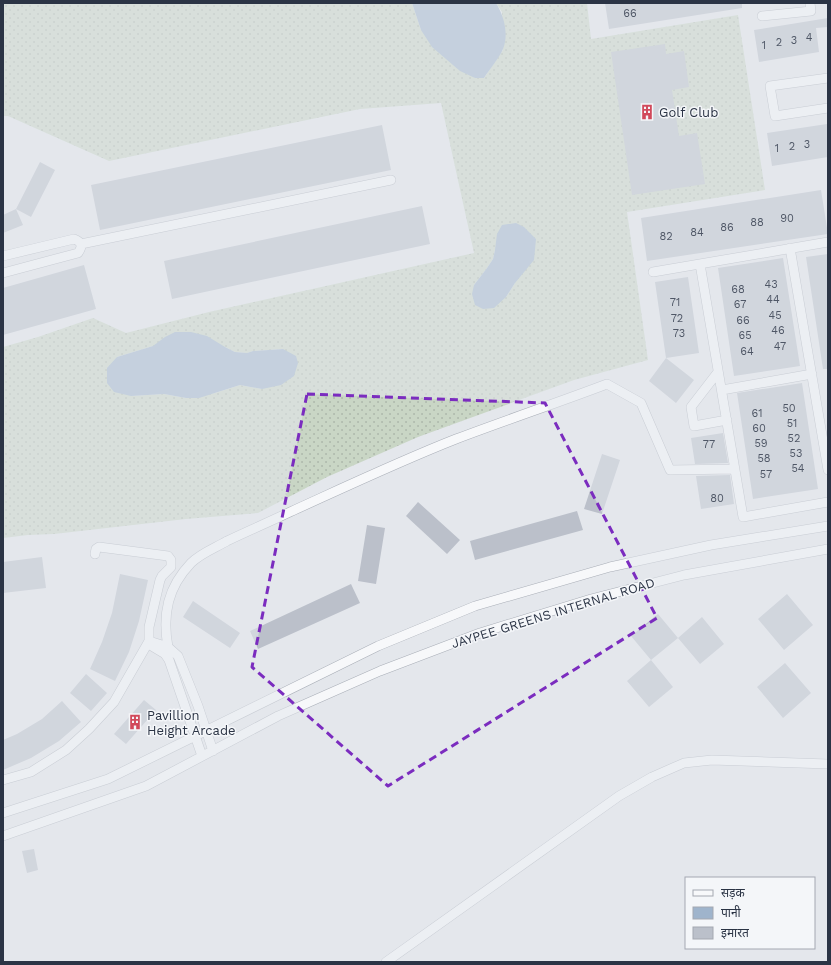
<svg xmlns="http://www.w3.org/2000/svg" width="831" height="965" viewBox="0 0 831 965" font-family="'Work Sans','Noto Sans Devanagari',sans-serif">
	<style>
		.grass { fill: url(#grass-dots); fill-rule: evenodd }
		.water { fill: #9fb4cc }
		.building { fill: #bbc0ca }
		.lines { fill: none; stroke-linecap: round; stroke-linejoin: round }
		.street-casing { stroke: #a9aeb7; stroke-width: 10 }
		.street { stroke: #f7f8fa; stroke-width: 9 }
		.marked { fill: none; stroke: #7b2cbf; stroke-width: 3; stroke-dasharray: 8 5; stroke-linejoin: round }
		.labels { text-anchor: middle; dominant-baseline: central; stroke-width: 3; stroke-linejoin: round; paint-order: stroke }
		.number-label { font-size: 11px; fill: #4f5766 }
		.poi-label { font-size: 13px; fill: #2b3445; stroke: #f4f6f9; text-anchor: start }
		.street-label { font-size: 13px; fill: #2b3445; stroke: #f4f6f9 }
	</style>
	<defs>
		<pattern id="grass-dots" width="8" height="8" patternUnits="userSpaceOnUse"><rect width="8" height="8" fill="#c9d6c5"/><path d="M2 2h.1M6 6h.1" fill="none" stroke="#adb8ab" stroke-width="1.8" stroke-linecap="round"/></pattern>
	</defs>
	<rect width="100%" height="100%" fill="#e4e7ec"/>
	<!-- grass -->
	<path class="grass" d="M3 3H412L421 30 475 78H484L503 50 502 12 496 3H587L591 39 738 15 765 190 627 212 648 360 574 380 418 437 327 477 258 513 186 519 54 534 28 535 3 538V347L38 337 93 318 126 333 209 312 474 253 441 103 360 109 109 161 8 116H3ZM495 250 515 283 506 297 474 285 487 268 493 259ZM153 346 225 347 235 352 247 353 253 351 283 349 262 389 240 385 215 393 186 398 164 394 131 396 117 357Z"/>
	<!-- water -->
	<path class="water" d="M412 3H496C504 16 509 34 503 49 500 57 489 70 484 78H475L460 71 432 47 421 30Z
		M516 223 524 227 536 239 534 260 515 283 506 297 494 308 483 309 475 305 472 294 474 285 487 268 493 259 495 250 497 234 502 225Z
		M175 332H191L207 336 225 347 235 352 247 353 253 351 283 349 296 356 298 363 294 376 281 385 262 389 240 385 199 398H186L164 394 131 396 114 392 107 383V368L117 357 153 346 165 337Z"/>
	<!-- building -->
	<path class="building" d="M605 3H742V8L609 29Z
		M828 18V27L816 28 819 52 759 62 754 30Z
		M665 44 666 54 684 51 689 87 672 90 679 136 697 133 705 184 632 195 611 52Z
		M827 124 828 131V157L772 166 767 133Z
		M382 125 391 170 100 230 91 185Z
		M40 162 55 170 31 217 16 209Z
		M821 190 828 234 647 261 641 218Z
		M422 206 430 244 172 299 164 261Z
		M16 209 23 225 3 233V215Z
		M828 254V369H823L806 257Z
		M783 258 800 366 734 376 718 268Z
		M84 265 96 309 3 335V288Z
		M688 277 699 353 666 358 655 282Z
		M666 358 694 380 676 403 649 381Z
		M802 383 818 489 753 499 737 393Z
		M723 433 728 463 695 464 691 438Z
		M602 454 620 460 602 514 584 509Z
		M730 475 734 504 701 509 696 476Z
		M418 502 460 540 447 554 406 516Z
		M577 511 583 530 475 560 470 541Z
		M367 525 385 528 376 584 358 581Z
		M42 557 46 588 3 593V562Z
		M120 574 148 580 139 621 129 652 115 681 90 669 102 642 112 613Z
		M351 584 360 603 258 649 250 631Z
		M787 594 813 625 784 650 758 619Z
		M193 601 240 633 230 648 183 617Z
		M658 614 678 638 651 660 631 636Z
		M702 617 724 644 700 664 678 638Z
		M651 660 673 687 649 707 627 681Z
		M785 663 811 693 783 718 757 687Z
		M86 674 107 693 91 711 70 693Z
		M144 700 156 710 126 744 114 734Z
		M62 701 81 722 59 741 31 758 3 770V740L17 734 42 719Z
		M34 849 38 870 27 873 22 851Z"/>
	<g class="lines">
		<!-- street casing -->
		<g class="street-casing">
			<path id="street" d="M762 16 811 11 810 3
				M828 78 770 86 775 116 828 108
				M81 244 391 180
				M790 248 828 470
				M3 256 74 239C82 242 83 246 78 253L3 273
				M700 264 743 517 828 502
				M653 272 828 242
				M718 372 691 407 694 426 727 420
				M722 390 812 374
				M95 554 96 549 99 547 168 556 171 560V567L162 576 160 580 149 627V641L168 647 178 656 198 706 213 751
				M150 645 165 654 169 660 202 756
				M168 647C162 614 168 587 191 563 201 553 215 548 227 541 248 531 269 522 290 512 345 487 400 461 456 439 506 420 557 403 607 384L641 403 670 470 735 469
				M3 780 31 772 66 750 89 729 114 702 149 641
				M3 813 108 779 378 646 475 606 610 567 711 545 828 526
				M3 836 146 786 278 716 380 671 480 633 591 599 684 575 828 549
				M386 962 619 796 652 777 684 763 712 760 828 764"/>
		</g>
		<!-- street -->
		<use href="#street" class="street"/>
	</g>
	<!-- marked area -->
	<path d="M0 0H831V965H0ZM307 394 545 403 657 618 388 786 252 667Z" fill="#e4e7ec" fill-opacity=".55" fill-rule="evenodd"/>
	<path class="marked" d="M307 394 545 403 657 618 388 786 252 667Z"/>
	<!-- icons -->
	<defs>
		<g id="building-bare" transform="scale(1.2)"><path d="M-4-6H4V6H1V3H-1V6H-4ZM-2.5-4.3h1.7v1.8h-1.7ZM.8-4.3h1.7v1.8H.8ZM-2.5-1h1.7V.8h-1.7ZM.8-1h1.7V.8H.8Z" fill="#d1495b" stroke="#f4f6f9" stroke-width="2.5" paint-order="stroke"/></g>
	</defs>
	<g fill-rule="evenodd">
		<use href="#building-bare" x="647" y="112"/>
		<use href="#building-bare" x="135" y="722"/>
	</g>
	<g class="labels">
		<!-- number labels -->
		<g class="number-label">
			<text x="630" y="13">66</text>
			<text x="809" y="37">4</text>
			<text x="794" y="40">3</text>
			<text x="779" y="42">2</text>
			<text x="764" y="45">1</text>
			<text x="807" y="144">3</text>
			<text x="792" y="146">2</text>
			<text x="777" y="148">1</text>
			<text x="787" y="218">90</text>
			<text x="757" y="222">88</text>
			<text x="727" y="227">86</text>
			<text x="697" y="232">84</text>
			<text x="666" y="236">82</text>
			<text x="771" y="284">43</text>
			<text x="738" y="289">68</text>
			<text x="773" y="299">44</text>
			<text x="675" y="302">71</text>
			<text x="740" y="304">67</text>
			<text x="775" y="315">45</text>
			<text x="677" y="318">72</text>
			<text x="743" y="320">66</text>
			<text x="778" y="330">46</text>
			<text x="679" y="333">73</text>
			<text x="745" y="335">65</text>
			<text x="780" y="346">47</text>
			<text x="747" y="351">64</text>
			<text x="789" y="408">50</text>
			<text x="757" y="413">61</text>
			<text x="792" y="423">51</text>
			<text x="759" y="428">60</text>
			<text x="794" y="438">52</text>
			<text x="761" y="443">59</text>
			<text x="709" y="444">77</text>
			<text x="796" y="453">53</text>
			<text x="764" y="458">58</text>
			<text x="798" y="468">54</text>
			<text x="766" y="474">57</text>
			<text x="717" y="498">80</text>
		</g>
		<!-- poi labels -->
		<g class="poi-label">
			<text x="659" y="112">Golf Club</text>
			<text x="147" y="715">Pavillion<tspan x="147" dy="15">Height Arcade</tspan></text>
		</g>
		<!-- street labels -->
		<g class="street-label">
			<text transform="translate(553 613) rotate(-17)">JAYPEE GREENS INTERNAL ROAD</text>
		</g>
	</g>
	<!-- border -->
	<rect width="831" height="965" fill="none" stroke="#2b3445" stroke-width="8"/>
	<!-- legend -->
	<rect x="685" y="877" width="130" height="72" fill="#f4f6f9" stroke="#a4a8b1"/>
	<rect x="693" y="890" width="20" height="6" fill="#f7f8fa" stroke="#a4a8b1"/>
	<text x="721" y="897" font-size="12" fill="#2b3445">सड़क</text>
	<rect x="693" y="907" width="20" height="12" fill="#9fb4cc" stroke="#a4a8b1"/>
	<text x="721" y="917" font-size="12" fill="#2b3445">पानी</text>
	<rect x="693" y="927" width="20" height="12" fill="#bbc0ca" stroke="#a4a8b1"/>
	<text x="721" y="937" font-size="12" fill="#2b3445">इमारत</text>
</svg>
